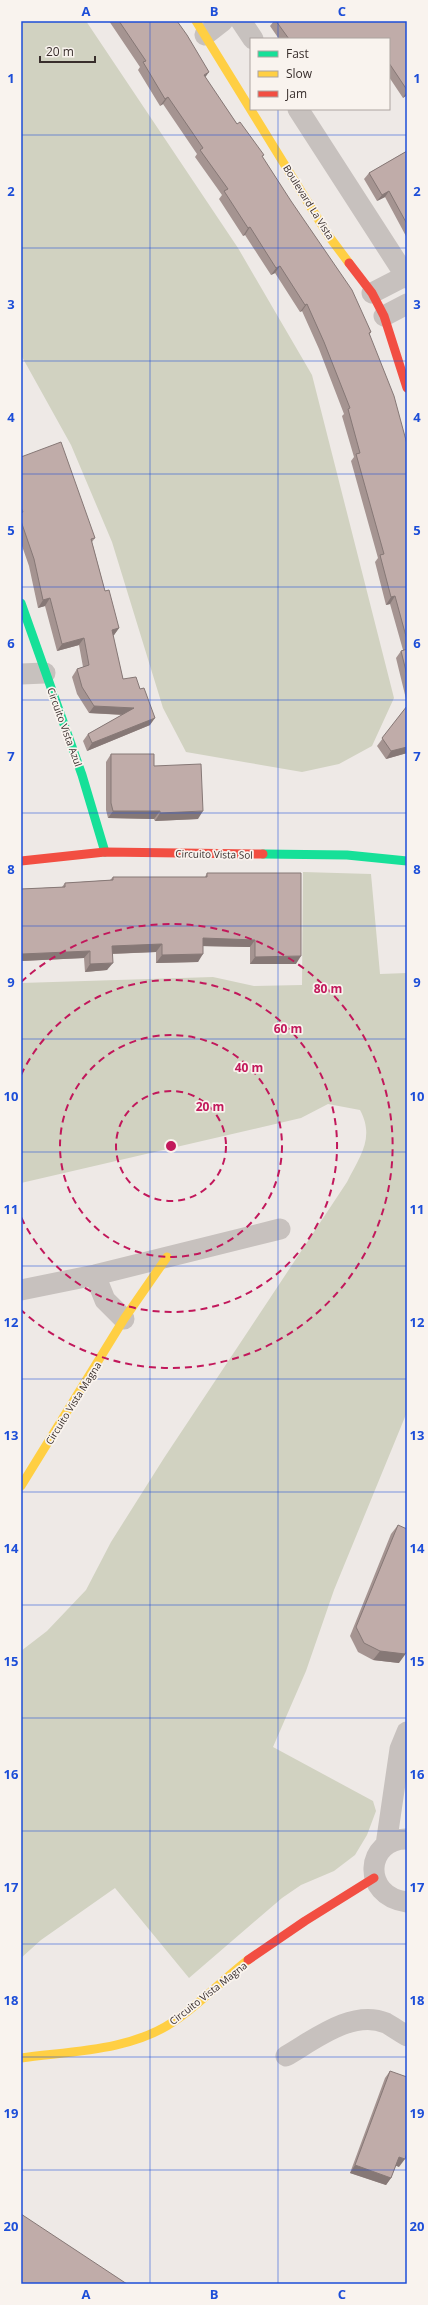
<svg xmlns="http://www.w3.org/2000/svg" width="428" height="2305" viewBox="0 0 428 2305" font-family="'Open Sans',sans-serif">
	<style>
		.green { fill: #d1d2c1 }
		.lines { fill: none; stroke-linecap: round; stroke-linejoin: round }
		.street { stroke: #c7c1be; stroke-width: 21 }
		.fast { stroke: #16e098; stroke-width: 9 }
		.slow { stroke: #ffcf43; stroke-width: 9 }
		.jam { stroke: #f24e42; stroke-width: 9 }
		.wall { fill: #a59491 }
		.shaded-wall { fill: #867876 }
		.building { fill: #c0aca9; stroke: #867876 }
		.grid { fill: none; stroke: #1d4ed8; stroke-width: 1; stroke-opacity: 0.55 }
		.ring { fill: none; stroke: #c2185b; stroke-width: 2; stroke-dasharray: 7 5 }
		.labels { text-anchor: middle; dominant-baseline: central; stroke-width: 3.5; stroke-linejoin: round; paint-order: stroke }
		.street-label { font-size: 10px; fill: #382e2c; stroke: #f9f3ee }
		.centre { fill: #c2185b; stroke: #f9f3ee; stroke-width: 2 }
		.ring-label { font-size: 12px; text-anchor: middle; font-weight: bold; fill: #c2185b; stroke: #f9f3ee; stroke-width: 3.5; stroke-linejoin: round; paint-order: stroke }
		.neatline { fill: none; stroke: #1d4ed8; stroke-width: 1.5 }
		.grid-label { font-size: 13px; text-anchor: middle; font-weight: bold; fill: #1d4ed8 }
	</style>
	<rect width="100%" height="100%" fill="#eee9e6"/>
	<!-- green -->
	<path class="green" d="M21 21H86L238 248 312 375 394 698 372 746 339 764 302 772 186 752 163 708 112 542 71 445 21 355Z
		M303 872 371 874 380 974 407 973V1412L334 1590 306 1671 273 1747 373 1801 376 1811 367 1835 355 1855 334 1871 301 1885 282 1898 189 1978 115 1888 41 1940 21 1958V1651L47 1631 86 1590 111 1542 164 1458 347 1182C360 1156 375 1138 360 1110L328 1104 301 1118 21 1183V983L213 977 254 986 302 985Z"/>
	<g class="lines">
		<!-- street -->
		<path class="street" d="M241 21 253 39
			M205 35 223 21
			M298 109 407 278
			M372 293 407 275
			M384 316 407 304
			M21 674 45 673
			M95 1275 105 1300 124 1319
			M21 1290 95 1275 280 1229
			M407 1839C366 1838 360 1896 407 1902
			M386 1845 400 1749 407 1732
			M286 2056C314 2040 352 2009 386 2023 393 2027 400 2032 407 2036"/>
		<!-- fast -->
		<path class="fast" d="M21 603 82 775 105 852
			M263 854 347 855 407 861"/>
		<!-- slow -->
		<path class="slow" d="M196 21 328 235 349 263
			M21 1486 124 1319 167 1257
			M21 2058C71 2051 130 2051 173 2022 200 2004 222 1980 248 1960"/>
		<!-- jam -->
		<path class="jam" d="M349 263 372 293 384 316 407 388
			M21 861 105 852 263 854
			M248 1960 305 1921 374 1878"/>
	</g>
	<!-- wall -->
	<path class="wall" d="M109 21H177L205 78 237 124 262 157 371 332 369 335 407 444V703L396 658 401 651 403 650 390 604 386 605 375 562 378 558 351 461 354 457 342 416 344 414 319 349 302 311 300 312 275 273 271 275 245 235 243 236 219 199 222 195 195 157 197 154 163 104 160 106 138 70 140 67Z
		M274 21H407V95L403 98 389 77V39H279L270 26Z
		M407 151V238L385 197 377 201 364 179 369 173Z
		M21 457 95 538 92 542 105 591 119 628 114 635 113 636 123 679 150 725 87 751 83 741 88 734 122 715 89 713 77 694 72 677 77 669 83 667 79 645 57 651 45 606 38 608 29 566 21 543Z
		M407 706V753L386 759 377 746Z
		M111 754 154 766 198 819 155 821 154 819 108 818 106 810V762Z
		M207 873 296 964H250V947L203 946 198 962 156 963V952L112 954 107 970 85 972 84 958 21 961V889L62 887 65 883 110 880 113 877H205Z
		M398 1525 399 1663 373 1660 358 1652 350 1636 391 1534Z
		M390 2071 399 2167 396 2165 391 2178 386 2185 350 2173 385 2078Z"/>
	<!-- shaded-wall -->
	<path class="shaded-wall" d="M209 72 204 79V75Z
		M407 91V95L403 98Z
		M168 97 163 104 160 106 165 99Z
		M389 191 385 197 377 201 382 195Z
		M250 227 245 235 243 236 248 228Z
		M280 266 275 273 271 275 276 268Z
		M307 304 302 311 300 312 305 305Z
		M395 596 390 604 386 605 391 597Z
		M50 598 45 606 38 608 43 600Z
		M119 628 114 635 107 637 112 630Z
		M84 638 79 645 57 651 62 644Z
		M94 706 134 708 129 715 89 713Z
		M155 718 150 725 87 751 92 743Z
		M407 747V753L386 759 391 751Z
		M113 811H160L154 819 108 818Z
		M203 811 198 819 155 821 160 813Z
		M203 938 255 940 250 947 198 946Z
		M162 944 156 952 106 954 112 946Z
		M90 951 84 958 21 961V955L22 954Z
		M203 954 198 962 156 963 162 955Z
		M301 956 296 964H250L255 957Z
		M113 963 107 970 85 972 90 964Z
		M380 1651H407V1652L399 1663 373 1660Z
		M399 2157 405 2159 399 2167 394 2165Z
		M355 2165 391 2178 386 2185 350 2173Z"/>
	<!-- building -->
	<path class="building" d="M119 21H177L187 35 209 72 204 75 237 124 240 122 264 155 262 156 291 201 352 290 371 332 369 333 394 396 407 444V640L395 596 391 597 380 555 384 554 356 454 360 453 348 409 350 408 324 342 307 304 305 305 280 266 276 268 250 227 248 228 224 191 228 189 200 150 203 148 168 97 165 99 143 62 146 61Z
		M276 21H407V90L389 63V39H289Z
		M407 151V224L389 191 382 195 369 173Z
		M61 442 95 538 91 539 105 591 109 590 119 628 112 630 123 679 136 677 140 689 144 688 155 718 92 743 88 734 134 708 94 706 82 687 77 669 89 665 84 638 62 644 50 598 43 600 34 559 21 521V513L23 512 21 508V457Z
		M407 649V675L401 651Z
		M407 706V747L391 751 382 738Z
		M111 754H154V766L201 764 203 811 160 813V811H113L111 803Z
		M207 873H301V956L255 957V940L203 938V954L162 955V944L112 946 113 963 90 964V951L22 954 21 946V889L65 887V883L113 880V877H207Z
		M398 1525 407 1529V1651L405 1654 380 1651 364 1643 356 1627Z
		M390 2071 407 2077V2153L405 2159 399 2157 391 2178 355 2165Z
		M21 2214 127 2284H21Z"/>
	<!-- grid -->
	<path class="grid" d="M150 21V2284M278 21V39M278 109V2284M21 135H407M21 248H407M21 361H407M21 474H407M21 587H407M21 700H407M21 813H407M21 926H407M21 1039H407M21 1152H407M21 1266H407M21 1379H407M21 1492H407M21 1605H407M21 1718H407M21 1831H407M21 1944H407M21 2057H407M21 2170H407"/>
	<!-- distance rings -->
	<g class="ring">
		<circle cx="171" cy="1146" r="55"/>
		<circle cx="171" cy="1146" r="111"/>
		<path d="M21 1075A166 166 0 1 1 21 1217"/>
		<path d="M21 982A222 222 0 1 1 21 1310"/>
	</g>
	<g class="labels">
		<!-- street labels -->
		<g class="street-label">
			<text transform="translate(309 202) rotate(58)">Boulevard La Vista</text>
			<text transform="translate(65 727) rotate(70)">Circuito Vista Azul</text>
			<text transform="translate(214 854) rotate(1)">Circuito Vista Sol</text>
			<text transform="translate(73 1403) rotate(-58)">Circuito Vista Magna</text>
			<text transform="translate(208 1993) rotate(-38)">Circuito Vista Magna</text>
		</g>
	</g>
	<circle cx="171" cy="1146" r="6" class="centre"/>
	<g class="ring-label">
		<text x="328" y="993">80 m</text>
		<text x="288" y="1033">60 m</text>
		<text x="249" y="1072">40 m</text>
		<text x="210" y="1111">20 m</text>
	</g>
	<!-- border -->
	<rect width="428" height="2305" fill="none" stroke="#f9f3ee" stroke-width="44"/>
	<!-- legend -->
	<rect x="250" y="38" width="140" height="72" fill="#f9f3ee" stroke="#aca4a0"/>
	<rect x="258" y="51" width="20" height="6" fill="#16e098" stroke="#aca4a0"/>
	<text x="286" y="58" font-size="12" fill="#382e2c">Fast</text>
	<rect x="258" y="71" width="20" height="6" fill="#ffcf43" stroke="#aca4a0"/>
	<text x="286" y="78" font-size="12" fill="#382e2c">Slow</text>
	<rect x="258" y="91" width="20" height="6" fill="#f24e42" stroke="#aca4a0"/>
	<text x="286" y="98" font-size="12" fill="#382e2c">Jam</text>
	<!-- scale -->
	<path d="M40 56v6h55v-6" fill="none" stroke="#382e2c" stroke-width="2"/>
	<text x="46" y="56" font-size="12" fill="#382e2c" stroke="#f9f3ee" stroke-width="3" paint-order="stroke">20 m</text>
	<rect x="22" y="22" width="384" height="2261" class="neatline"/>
	<g class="grid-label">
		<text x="86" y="16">A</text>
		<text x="214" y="16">B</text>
		<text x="342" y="16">C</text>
		<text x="11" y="83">1</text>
		<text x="417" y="83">1</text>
		<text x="11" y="196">2</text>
		<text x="417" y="196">2</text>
		<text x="11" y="309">3</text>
		<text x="417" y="309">3</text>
		<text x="11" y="422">4</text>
		<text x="417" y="422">4</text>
		<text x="11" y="535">5</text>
		<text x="417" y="535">5</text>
		<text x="11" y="648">6</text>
		<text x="417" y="648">6</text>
		<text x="11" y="761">7</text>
		<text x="417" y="761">7</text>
		<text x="11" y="874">8</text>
		<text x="417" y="874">8</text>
		<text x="11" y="987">9</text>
		<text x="417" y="987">9</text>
		<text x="11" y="1101">10</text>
		<text x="417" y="1101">10</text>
		<text x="11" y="1214">11</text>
		<text x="417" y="1214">11</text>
		<text x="11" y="1327">12</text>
		<text x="417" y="1327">12</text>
		<text x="11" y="1440">13</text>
		<text x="417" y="1440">13</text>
		<text x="11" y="1553">14</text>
		<text x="417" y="1553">14</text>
		<text x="11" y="1666">15</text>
		<text x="417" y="1666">15</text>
		<text x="11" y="1779">16</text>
		<text x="417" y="1779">16</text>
		<text x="11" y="1892">17</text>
		<text x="417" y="1892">17</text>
		<text x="11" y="2005">18</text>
		<text x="417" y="2005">18</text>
		<text x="11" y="2118">19</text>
		<text x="417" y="2118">19</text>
		<text x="11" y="2231">20</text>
		<text x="417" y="2231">20</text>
		<text x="86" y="2299">A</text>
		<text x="214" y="2299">B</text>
		<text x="342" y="2299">C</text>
	</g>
</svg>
